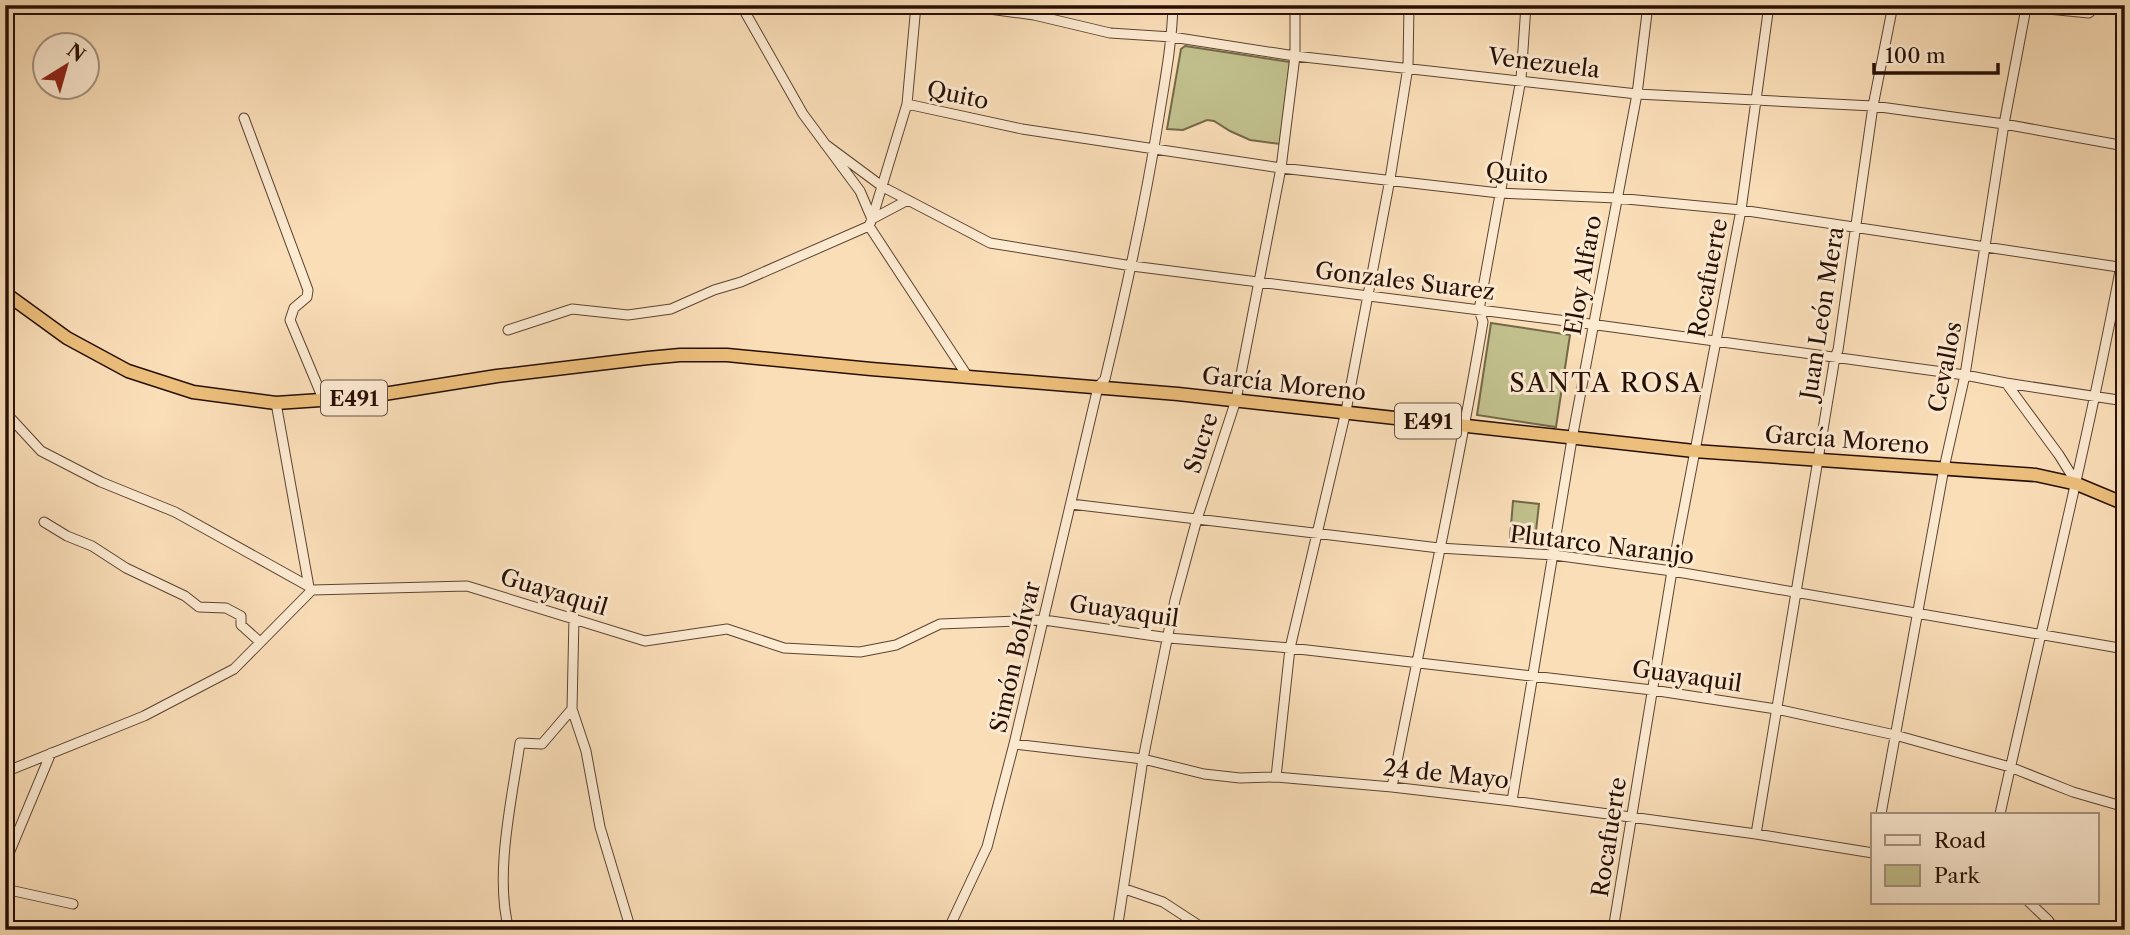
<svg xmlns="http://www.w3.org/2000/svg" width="2130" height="935" viewBox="0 0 2130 935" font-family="'Libre Caslon Text',serif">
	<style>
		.green { fill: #c1c08d; stroke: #746849; stroke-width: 2 }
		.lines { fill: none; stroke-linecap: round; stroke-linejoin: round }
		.minor-casing { stroke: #5c4332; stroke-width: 11 }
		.highway-casing { stroke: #270f05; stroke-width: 15 }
		.minor { stroke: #fcead1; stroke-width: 9 }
		.highway { stroke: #edbf7c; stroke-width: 12 }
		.labels { text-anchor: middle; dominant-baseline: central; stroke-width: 6; stroke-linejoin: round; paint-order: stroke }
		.shield { fill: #fcead1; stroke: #675142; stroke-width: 2 }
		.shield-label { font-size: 21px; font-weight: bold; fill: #270f05 }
		.street-label { font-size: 23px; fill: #270f05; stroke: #fcead1 }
		.quarter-label { font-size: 26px; letter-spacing: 2px; fill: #270f05; stroke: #fcead1 }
	</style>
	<rect width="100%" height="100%" fill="#fadeb8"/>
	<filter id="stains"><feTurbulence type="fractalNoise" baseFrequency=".00286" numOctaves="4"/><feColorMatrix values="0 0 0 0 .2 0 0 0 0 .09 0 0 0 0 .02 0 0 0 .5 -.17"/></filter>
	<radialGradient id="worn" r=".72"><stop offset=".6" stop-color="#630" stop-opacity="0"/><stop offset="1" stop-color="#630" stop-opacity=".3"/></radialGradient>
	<!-- green -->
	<path class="green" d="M1185 46 1290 62 1280 144 1250 140 1230 131 1214 121 1207 120 1183 130 1167 129 1181 49Z
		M1491 323 1570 335 1556 427 1477 415Z
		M1513 501 1539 504 1535 540 1510 538Z"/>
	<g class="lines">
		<!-- minor casing -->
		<g class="minor-casing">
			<path id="minor" d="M741 5 803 114 860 191 872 219 869 226 968 377
				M960 5 1034 15 1110 33 1172 37 1295 56 1637 94 1873 106 2004 124 2125 146
				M2008 5 2089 13 2098 5
				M907 104 1022 129 1281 168 1499 193 1616 198 1741 210 2125 268
				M244 118 308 290 307 297 294 308 290 320 324 401
				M825 144 883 187 990 243 1132 266 1590 324 1965 375 2006 383 2059 455 2077 484
				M872 219 907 104 916 5
				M872 219 908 200
				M508 330 572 309 628 315 671 309 714 290 741 282 869 226
				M2006 383 2125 401
				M276 403 309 587
				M5 412 41 451 101 482 175 512 308 586
				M1071 504 1439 548 1554 555 1672 571 2125 649
				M44 522 67 536 92 546 126 568 185 596 199 607 226 608 241 616V625L260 642
				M572 709 586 751 600 827 631 930
				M1014 744 1143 759 1204 774 1240 778 1276 777 1392 787 1512 801 1756 834 1873 853
				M5 772 144 716 234 669 312 590 467 586 645 641 727 629 784 648 860 652 896 645 940 624 1044 620 1169 638 1290 648 1652 690 1776 709 1895 735 2010 767 2073 792 2125 807
				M1276 777 1290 648 1346 411 1390 179 1408 67 1409 5
				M1392 787C1422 632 1457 477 1483 322L1479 310 1521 79 1526 5
				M1512 801 1572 439 1637 94 1648 5
				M1881 814 1944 468 1965 375 2004 124 2026 8
				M2000 814C2042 624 2090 435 2125 244
				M1756 834 1835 357 1838 350 1873 106 1893 5
				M5 863 51 753
				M5 889 73 904
				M1125 889 1163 902 1206 930
				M2029 902 2048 920 2055 930
				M509 930C494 875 512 799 520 743L542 744 572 709 574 617
				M948 930 987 847 1014 744 1098 387 1105 379C1126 292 1145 205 1159 117 1165 80 1172 43 1173 5
				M1117 930 1143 759 1175 600 1197 519 1236 400 1281 168 1295 56V5
				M1613 930 1672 571 1741 210 1769 5"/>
		</g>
		<!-- highway casing -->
		<g class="highway-casing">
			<path id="highway" d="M5 293 67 338 128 371 193 392 276 403 365 397 497 376 648 358 680 355H727L871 369 1178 394 1694 451 2036 475 2077 484 2125 504"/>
		</g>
		<!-- minor -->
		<use href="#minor" class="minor"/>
		<!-- highway -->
		<use href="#highway" class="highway"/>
	</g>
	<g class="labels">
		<!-- shield labels -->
		<g class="shield">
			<rect x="321" y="380.5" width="66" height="35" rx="5"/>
			<rect x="1395" y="403.5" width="66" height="35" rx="5"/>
		</g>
		<g class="shield-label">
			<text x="354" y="398">E491</text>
			<text x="1428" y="421">E491</text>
		</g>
		<!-- street labels -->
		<g class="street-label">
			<text transform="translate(1544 63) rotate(7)">Venezuela</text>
			<text transform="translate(958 95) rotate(12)">Quito</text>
			<text transform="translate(1517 173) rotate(4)">Quito</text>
			<text transform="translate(1583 275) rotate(-80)">Eloy Alfaro</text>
			<text transform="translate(1708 278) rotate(-79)">Rocafuerte</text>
			<text transform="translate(1405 281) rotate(7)">Gonzales Suarez</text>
			<text transform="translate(1822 313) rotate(-81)">Juan León Mera</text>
			<text transform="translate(1945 367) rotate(-79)">Cevallos</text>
			<text transform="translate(1284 384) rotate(6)">García Moreno</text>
			<text transform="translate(1847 440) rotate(4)">García Moreno</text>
			<text transform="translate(1201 443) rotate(-72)">Sucre</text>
			<text transform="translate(1602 545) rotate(7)">Plutarco Naranjo</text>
			<text transform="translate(554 592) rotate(17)">Guayaquil</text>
			<text transform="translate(1124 611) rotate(8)">Guayaquil</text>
			<text transform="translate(1015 657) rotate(-77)">Simón Bolívar</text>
			<text transform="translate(1687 676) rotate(8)">Guayaquil</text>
			<text transform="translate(1446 774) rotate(6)">24 de Mayo</text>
			<text transform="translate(1609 837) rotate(-81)">Rocafuerte</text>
		</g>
		<!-- quarter labels -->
		<g class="quarter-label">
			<text x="1606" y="383">SANTA ROSA</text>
		</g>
	</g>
	<!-- margin -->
	<rect width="2130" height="935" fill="none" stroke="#fadeb8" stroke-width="28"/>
	<rect x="7" y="7" width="2116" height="921" fill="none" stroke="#270f05" stroke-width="3.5"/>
	<rect x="14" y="14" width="2102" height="907" fill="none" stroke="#270f05" stroke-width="2"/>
	<!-- legend -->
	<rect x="1871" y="813" width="228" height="91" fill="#fcead1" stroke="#a7927f" stroke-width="2"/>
	<rect x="1885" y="835" width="35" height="10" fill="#fcead1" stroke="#a7927f" stroke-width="2"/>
	<text x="1934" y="848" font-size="21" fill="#270f05">Road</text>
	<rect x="1885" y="865" width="35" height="21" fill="#c1c08d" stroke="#a7927f" stroke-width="2"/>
	<text x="1934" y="883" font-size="21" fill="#270f05">Park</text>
	<!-- north arrow -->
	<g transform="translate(66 66) rotate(37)"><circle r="33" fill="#fcead1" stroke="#a7927f" stroke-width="2"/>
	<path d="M0-5L12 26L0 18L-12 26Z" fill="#8f2418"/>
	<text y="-10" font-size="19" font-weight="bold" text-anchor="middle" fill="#270f05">N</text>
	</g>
	<!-- scale -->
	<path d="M1874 63v10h124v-10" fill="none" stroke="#270f05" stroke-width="3.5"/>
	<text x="1885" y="63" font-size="21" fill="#270f05" stroke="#fcead1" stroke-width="5" paint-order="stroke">100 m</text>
	<rect width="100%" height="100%" filter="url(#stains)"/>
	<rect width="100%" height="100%" fill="url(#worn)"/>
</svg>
